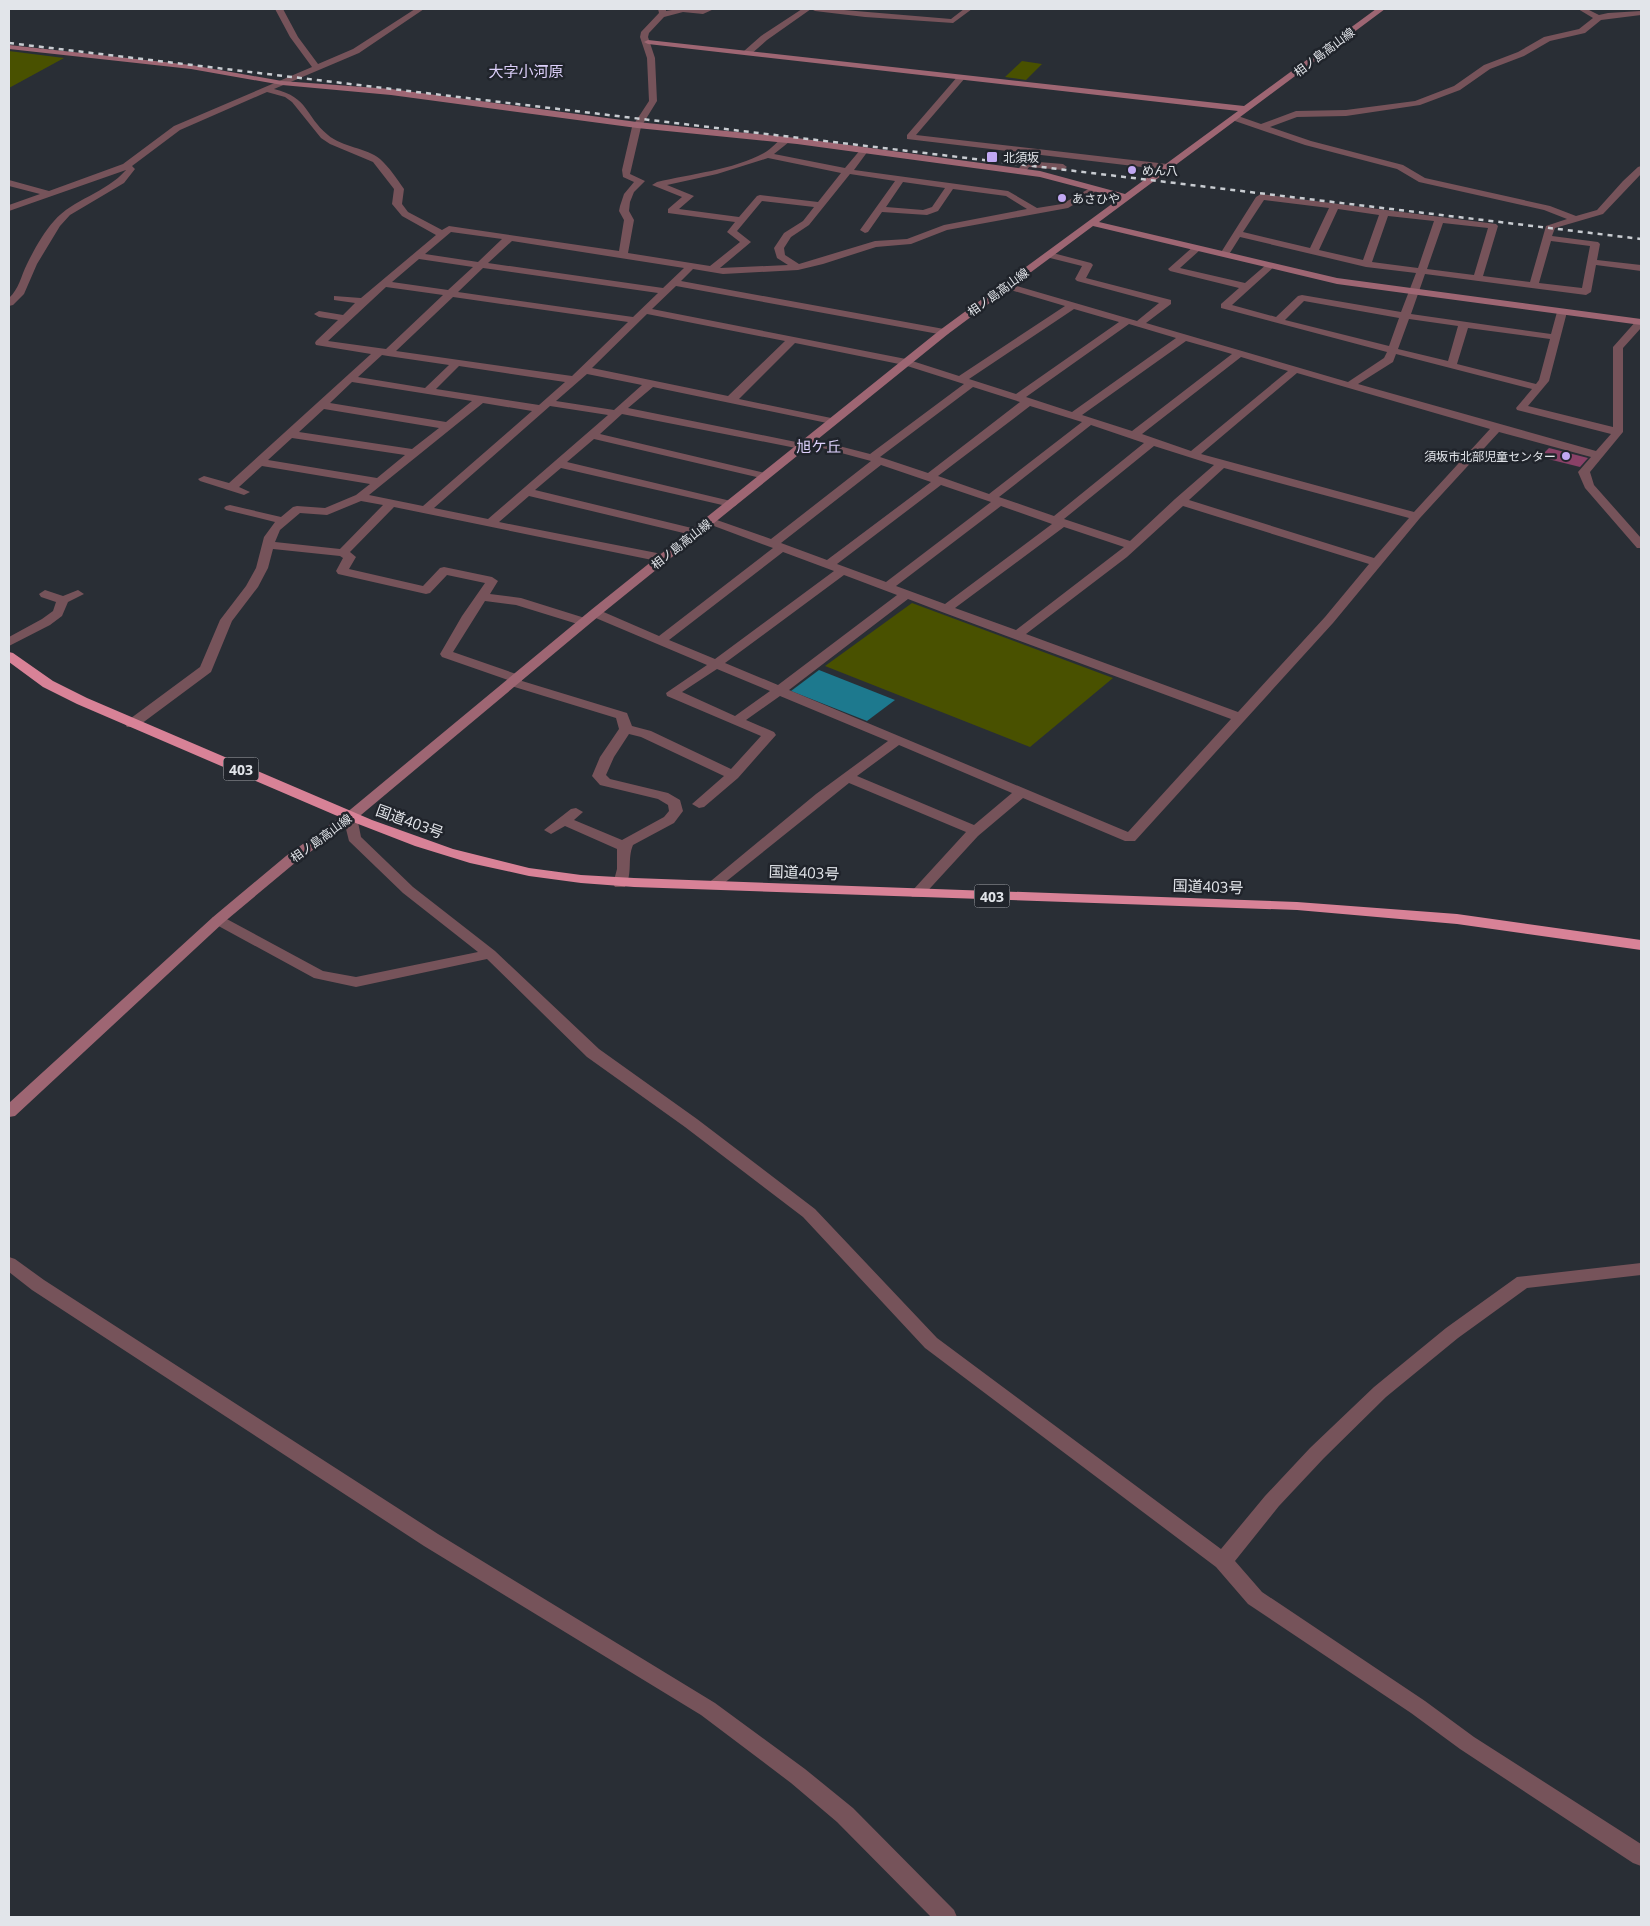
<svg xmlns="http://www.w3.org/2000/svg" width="1650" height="1926" viewBox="0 0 1650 1926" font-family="'Open Sans','Noto Sans JP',sans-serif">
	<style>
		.green { fill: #495100 }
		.water { fill: #1d798e }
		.building { fill: #894167 }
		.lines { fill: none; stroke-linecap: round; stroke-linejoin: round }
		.street { fill: #76535a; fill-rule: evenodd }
		.secondary { fill: #9e6673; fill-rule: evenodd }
		.highway { fill: #d88297; fill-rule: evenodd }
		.rail { stroke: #c8ccd1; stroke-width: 2.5; stroke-dasharray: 5 5; stroke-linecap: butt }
		.poi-dot { fill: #c1a8f3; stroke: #20242b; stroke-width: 2 }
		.labels { text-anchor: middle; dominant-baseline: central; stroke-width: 5; stroke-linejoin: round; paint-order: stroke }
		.far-street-label { font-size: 12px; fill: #e2e5ea; stroke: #20242b }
		.far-poi-label { font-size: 12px; fill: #e2e5ea; stroke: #20242b; text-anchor: start }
		.shield { fill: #20242b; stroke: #a8abb1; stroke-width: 1 }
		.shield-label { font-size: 14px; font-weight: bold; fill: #e2e5ea }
		.far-quarter-label { font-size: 15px; fill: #ddd0fb; stroke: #20242b }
		.street-label { font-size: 15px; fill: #e2e5ea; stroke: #20242b }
	</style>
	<rect width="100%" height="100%" fill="#292e35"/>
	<!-- green -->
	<path class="green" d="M9 51 64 58 9 88Z
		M1022 61 1042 64 1026 80 1005 77Z
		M912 603 1113 678 1030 747 825 666Z"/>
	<!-- water -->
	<path class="water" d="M819 670 895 700 867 721 791 691Z"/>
	<!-- building -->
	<path class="building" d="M1549 448 1588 458 1580 467 1540 457Z"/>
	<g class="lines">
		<!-- street -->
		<path class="street" d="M275 9H283L298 37 318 64 353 49 415 9H424L359 53 274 89C310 98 304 115 328 135 342 147 367 148 380 159 389 167 397 179 404 189L402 204 408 212 442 230 449 226 619 251 624 220 619 211 620 206 624 194 634 182 623 177 622 170 632 127 649 101 647 58 640 37 641 32 659 13 658 9H666V11L678 9H714L703 14 683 12 664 17 649 33 648 37 655 58 657 101 641 127 631 170 630 174 645 181 634 192 630 202 629 211 634 220 628 253 710 266 740 242 727 232 735 222 668 213V209L682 197 652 185 657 182C690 174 733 170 764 153 772 149 777 140 786 137L790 140 789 142 774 154 845 168 861 149 864 148 868 151 854 170 1008 191 1037 208 1062 204 1092 187H1098L1100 189 1068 208 947 230 911 244 876 247 823 264 798 270 723 274 693 269 681 281 944 329 949 332 948 334 944 335 676 286 652 309 906 359 959 376 1065 306 1004 288V284H1010L1137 321 1159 303 1077 281 1075 279 1082 266 1046 257 1044 255 1049 252 1091 263 1093 265 1086 278 1171 300V304L1146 323 1348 382 1384 358 1387 352 1221 308V304L1239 288 1170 271 1168 269 1194 246H1200V250L1180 268 1245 283 1267 264 1270 263 1275 266 1232 305 1276 317 1298 296 1302 295 1401 312 1416 273 1366 267 1240 237 1228 256H1222L1220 254 1256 197 1261 194 1496 224 1498 226 1483 276 1530 282 1546 226 1567 219 1544 210 1419 182 1397 169 1305 145 1232 120V116H1238L1261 124 1296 111 1346 110 1415 101 1454 86 1484 65 1518 52 1544 37 1579 29 1593 18 1578 9H1587L1599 15 1608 13 1641 11V15L1601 20 1585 33 1550 41 1524 56 1490 69 1460 90 1420 105 1346 116 1297 117 1270 127 1311 141 1403 165 1425 178 1550 206 1576 216 1597 210 1623 181 1638 167 1641 166V174L1603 214 1555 228 1552 236 1598 242 1600 244 1597 260 1641 265V271L1596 265 1591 292 1586 295 1425 274 1411 314 1551 334 1557 312 1562 309 1566 310 1567 312 1549 381 1528 406 1613 427V347L1637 320 1641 319V328L1623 348V432L1590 472 1594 485 1641 538V548H1637L1585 488 1578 472 1591 457 1499 432 1420 518 1333 623 1135 841H1125L1023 798 978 836 922 897H912L910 894 912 891 966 832 849 783 718 888H708L706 885 816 794 888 741 780 696 746 720 774 732 776 735 738 778 704 807 699 808 692 804 724 776 641 737 629 734 614 757 606 775 610 779 668 793 680 800 683 811 674 823 633 845C627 859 633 874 625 887H615L613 884 617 869V849L565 826 551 834 544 830 571 809 576 808 583 812 574 820 622 840 664 817 669 811 668 805 658 799 600 785 592 776 600 757 619 729 616 718 508 685 507 682 508 680 442 657 440 654 462 616 485 583 447 575 430 593 426 594 338 574 336 571 343 558 340 556 273 549 268 568 258 587 232 621 211 672 137 727H127L125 724 127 721 200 667 220 620 246 586 256 568 264 537 275 522 226 510 224 508 226 506 230 505 281 517 293 507 297 506 325 508 356 495 370 484 262 466 239 487 250 492 244 495 200 481 198 479 204 476 229 483 371 354 316 345 315 343 316 341 338 320 319 317 314 314 319 311 343 315 355 303 334 300V296L361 298 436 235 402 216 392 204 394 189 373 162 330 144 321 138 292 102 285 97 267 92 180 130 132 166 135 169 124 183 70 215 60 226 37 264 24 294 13 305 9 306V298C19 289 21 276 27 264 34 250 43 233 54 221 73 199 106 193 126 170L9 211V205L40 194 9 186V180L49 191 123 164 174 126 312 67 290 37ZM768 158 841 173 818 202 760 195 757 196 739 217 679 209 694 196 667 185 717 174ZM850 174 895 181 860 230 865 233 868 232 882 212 927 215 938 211 953 189 1006 196 1027 209 944 225 907 239 875 241 799 264 785 255 784 248 791 237 809 225ZM903 182 945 188 932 207 923 210 886 207ZM1264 200 1329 208 1310 248 1243 232ZM762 201 814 207 803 221 784 233 774 248 777 258 788 265 720 268 751 242 737 231ZM1338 209 1379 215 1363 260 1319 250ZM1388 216 1434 221 1418 268 1372 262ZM1443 223 1488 228 1474 275 1427 269ZM451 232 502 239 478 262 425 254ZM512 241 684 268 663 288 488 263ZM1551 241 1590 246 1582 288 1539 283ZM419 259 473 267 448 290 392 282ZM483 268 658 293 633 317 458 292ZM386 287 443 295 386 349 328 341ZM453 297 628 322 572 376 396 351ZM1304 301 1399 318 1389 346 1285 320ZM1074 309 1119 322 1016 394 969 379ZM647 314 785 341 728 396 592 368ZM1409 319 1458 326 1448 361 1398 349ZM1129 324 1176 338 1072 412 1026 397ZM1468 328 1550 339 1539 380 1536 384 1457 364ZM1186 341 1232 354 1132 431 1082 415ZM795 343 904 365 964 384 870 454 808 438 804 439 802 441 804 443 871 461 771 539 714 519H706L704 521 706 523 773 548 659 636 599 610 595 609 589 613 591 616 707 665 666 693 667 696 761 736 731 769 651 731 632 726 627 713 522 681V676L453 652 485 601 516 605 584 626 590 622 588 619 521 598 490 594 498 581 492 577 444 567 440 568 423 586 349 569 356 557 350 552 394 507 662 562 666 561 668 558 666 555 662 554 499 522 529 496 696 536 700 534 702 532 700 530 535 490 561 468 731 507 735 506 737 504 735 502 567 462 594 439 765 479 769 478 771 476 769 474 600 434 622 414 801 449 805 448 807 446 801 443 628 408 653 387 832 424 836 423 837 421 836 419 739 399ZM1396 354 1532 389 1516 408 1517 410 1611 434 1596 451 1358 384 1393 362ZM382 355 388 356 449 365 425 388 358 377ZM1241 357 1288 371 1191 451 1142 434ZM459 366 565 382 539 405 436 389ZM1297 373 1490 429 1414 512 1201 454ZM587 374 642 385 614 410 556 401ZM352 382 472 401 446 422 330 403ZM973 387 1020 402 928 473 880 457ZM483 403 532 411 423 506 369 495ZM550 406 608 415 488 519 434 508ZM1030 406 1082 422 989 494 938 476ZM324 409 439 428 412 449 299 432ZM1091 425 1144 443 1054 516 999 497ZM292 438 405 455 377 478 268 460ZM1154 446 1214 465 1175 499 1130 541 1064 519ZM881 465 931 482 827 560 781 543ZM1224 468 1409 518 1374 558 1189 500ZM941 485 991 502 886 582 837 564ZM361 501 383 505 340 549 275 542 280 530 300 513 327 515ZM1001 506 1052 524 945 604 896 586ZM1183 506 1369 564 1325 617 1238 712 1026 634 1127 557ZM1064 527 1124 547 1016 630 955 608ZM783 552 834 571 715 659 669 640ZM844 575 897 595 778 685 725 663ZM908 599 942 612 1231 719 1128 832 789 690ZM717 669 770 691 735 716 682 692ZM899 745 1012 793 974 825 857 776Z
			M802 9H811L767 40 750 55H744V51L761 36Z
			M811 9H832L951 19 964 9H972L953 23 865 17 815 11Z
			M958 76 965 78 916 135 1167 164 1171 167 1167 170 907 139V135Z
			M1027 161 1063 164 1067 167 1063 170 1029 167 1024 174H1018C1016 170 1023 162 1027 161Z
			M45 590 63 596 78 590 84 594 68 602 62 616 50 625 9 646V637L42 619 53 611 56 602 41 597 39 594Z
			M350 813 357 817 361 837 413 887 495 951 599 1049 697 1119 815 1209 937 1338 1221 1549 1265 1496 1310 1448 1374 1387 1446 1328 1517 1277 1641 1263V1275L1527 1288 1458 1338 1386 1397 1324 1458 1279 1506 1235 1561 1262 1592 1425 1701 1474 1737 1641 1844V1866L1633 1863 1460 1749 1411 1713 1248 1604 1216 1567 925 1348 803 1217 685 1127 587 1057 487 959 356 987 314 978 213 923 211 920 213 917H223L323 971 356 977 478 952 403 893 349 841 343 817Z
			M9 1257 15 1259 44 1280 438 1534 715 1703 805 1769 853 1808 954 1910 957 1917H931L837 1822 791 1783 701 1715 424 1546 32 1290 9 1272Z"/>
		<!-- secondary -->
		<path class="secondary" d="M1376 9H1385L1099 222 1337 278 1641 319V325L1337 284 1093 226 948 334 599 616 355 820 296 862 223 923 15 1116 9 1117V1103L213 917 286 856 345 814 591 610 940 330 1120 198 1040 177 797 144 637 128 391 95 282 85 191 69 9 49V45L191 65 282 81 391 89 637 122 797 138 1040 171 1125 194 1238 111 648 44 644 42 648 40 1244 106Z"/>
		<!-- highway -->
		<path class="highway" d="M9 652 13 653 53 681 87 698 372 820 453 849 529 868 581 875 634 878 1297 902 1457 914 1641 940V950L1457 924 1297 910 634 887 581 883 529 876 470 863 415 846 335 815 77 704 43 687 9 662Z"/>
		<!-- rail -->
		<path class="rail" d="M9 43 1641 239"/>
	</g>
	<!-- markers -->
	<g class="poi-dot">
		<rect x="986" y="151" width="12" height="12" rx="2.5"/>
		<circle cx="1132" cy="170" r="5"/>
		<circle cx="1062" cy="198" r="5"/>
		<circle cx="1566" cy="456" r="5"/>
	</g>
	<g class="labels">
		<!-- far-street labels -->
		<g class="far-street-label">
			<text transform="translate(1324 52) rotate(-37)">相ノ島高山線</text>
			<text transform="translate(998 292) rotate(-36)">相ノ島高山線</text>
			<text transform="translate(681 544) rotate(-38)">相ノ島高山線</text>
			<text transform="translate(321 838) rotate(-36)">相ノ島高山線</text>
		</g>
		<!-- far-poi labels -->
		<g class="far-poi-label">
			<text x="1003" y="157">北須坂</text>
			<text x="1142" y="170">めん八</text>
			<text x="1072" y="198">あさひや</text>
			<text x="1556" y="456" text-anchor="end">須坂市北部児童センター</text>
		</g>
		<!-- shield labels -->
		<g class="shield">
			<rect x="223.5" y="757.5" width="35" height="23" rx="4"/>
			<rect x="974.5" y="884.5" width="35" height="23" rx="4"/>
		</g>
		<g class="shield-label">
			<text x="241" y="769">403</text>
			<text x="992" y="896">403</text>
		</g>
		<!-- far-quarter labels -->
		<g class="far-quarter-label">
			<text x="526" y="71">大字小河原</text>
			<text x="819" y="446">旭ケ丘</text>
		</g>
		<!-- street labels -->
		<g class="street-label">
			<text transform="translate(410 821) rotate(20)">国道403号</text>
			<text transform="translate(804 872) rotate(2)">国道403号</text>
			<text transform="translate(1208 886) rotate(2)">国道403号</text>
		</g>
	</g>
	<!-- border -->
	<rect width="1650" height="1926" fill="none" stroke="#e2e5ea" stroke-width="20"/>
</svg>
